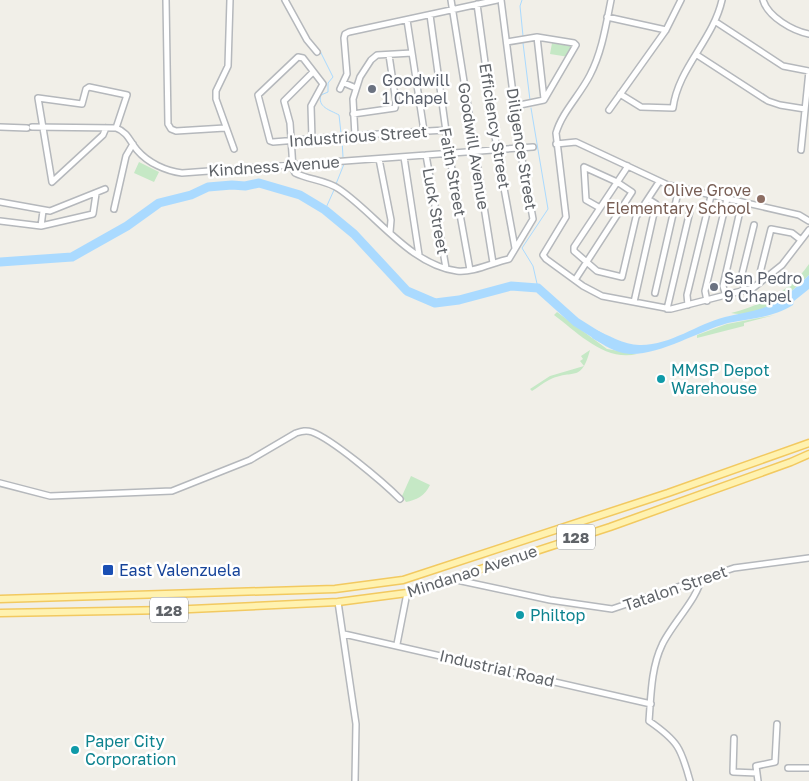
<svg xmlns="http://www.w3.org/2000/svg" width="809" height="781" viewBox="0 0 809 781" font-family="'Golos Text',sans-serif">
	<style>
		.green { fill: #c5e8c5 }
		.water { fill: #aadaff }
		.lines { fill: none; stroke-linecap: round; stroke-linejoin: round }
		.stream { stroke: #aadaff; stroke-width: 1 }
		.river { stroke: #aadaff; stroke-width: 9 }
		.minor-casing { stroke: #b5b8bc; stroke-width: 8 }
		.major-casing { stroke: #f2c960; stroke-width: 9 }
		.minor { stroke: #fff; stroke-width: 5 }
		.major { stroke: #fff2af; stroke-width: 6 }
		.worship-dot { fill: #6b7280; stroke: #fff; stroke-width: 2 }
		.education-dot { fill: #8d6e63; stroke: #fff; stroke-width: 2 }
		.culture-dot { fill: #0f9aa8; stroke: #fff; stroke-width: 2 }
		.transit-dot { fill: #1a4fb4; stroke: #fff; stroke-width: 2 }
		.labels { text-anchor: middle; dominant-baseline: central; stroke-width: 5; stroke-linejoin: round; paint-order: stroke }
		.shield { fill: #fff; stroke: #8f9295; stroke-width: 1 }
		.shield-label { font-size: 15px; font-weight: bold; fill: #5f6368 }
		.worship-label { font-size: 16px; fill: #5b616d; stroke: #fff; text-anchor: start }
		.street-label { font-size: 16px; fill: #5f6368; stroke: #fff }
		.education-label { font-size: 16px; fill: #785e54; stroke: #fff; text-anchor: end }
		.culture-label { font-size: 16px; fill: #0d838f; stroke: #fff; text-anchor: start }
		.transit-label { font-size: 16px; fill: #164399; stroke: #fff; text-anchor: start }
	</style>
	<rect width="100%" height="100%" fill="#f1efe8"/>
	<!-- green -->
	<path class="green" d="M552 43 571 46 569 57 550 54Z
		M139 162 159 172 154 182 134 173Z
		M809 264V275C790 294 760 319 731 313 761 305 791 291 809 264Z
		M557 312 607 349 637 354C605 362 577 332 554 315Z
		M775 315 744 323V326L697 338V335L727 324Z
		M590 350C581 384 573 368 549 380 543 383 537 388 532 391L530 389 550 376 584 366 580 361 583 359 581 356Z
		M411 476 430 485C425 496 416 500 406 502L402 496Z"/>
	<!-- water -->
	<path class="water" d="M809 275V289L794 301 793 305C772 318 752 318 728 323 699 331 660 355 630 354 614 353 605 345 592 338L594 329C608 335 626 346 641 345 671 345 697 324 725 317 744 312 763 311 780 300 790 293 800 284 809 275Z"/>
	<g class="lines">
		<!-- stream -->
		<path class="stream" d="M522 0 520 6 523 36
			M523 43 530 100
			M320 51 333 77 328 83V92L321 95C317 107 330 110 339 115L341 133
			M531 108 548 209 522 248 533 266 538 288
			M342 140 343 157
			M336 184 344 164
			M325 210 334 190"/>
		<!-- river -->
		<path class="river" d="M0 262 72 257 127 226 159 203 191 195 208 187 232 185 245 186 259 183 300 195 325 210 354 234 407 291 435 303 459 300 511 286 538 288 576 322 603 339"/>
		<!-- minor casing -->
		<g class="minor-casing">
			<path id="minor" d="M166 0 168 124 171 129 176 131 225 128
				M230 0 228 66 216 91V99L234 149
				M285 0 307 40 317 52
				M451 0 493 263
				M611 0C606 25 602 52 590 75 580 95 562 112 556 133L566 217 543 255 546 259 583 286 602 296 671 309 753 288 782 265 809 230
				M763 0C768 17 793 31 809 34
				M477 4 497 150 515 248
				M430 15 449 153 470 270
				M607 17 666 30
				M407 20 424 131
				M716 22 783 66 809 71
				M537 37 544 99
				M507 42 537 37 574 43 576 45 544 100 515 106
				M697 55 768 101 780 105 805 109
				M313 72 284 101 290 123 293 169 295 173C309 180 326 180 339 189 376 214 410 265 457 271 473 273 494 262 509 259L533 219 520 148 501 0
				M344 83 356 88
				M340 89 347 74 344 38 345 34 349 32 497 0
				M620 94 641 107 673 108C678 68 713 40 722 0
				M609 110 666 30 681 0
				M353 114 395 108 396 102 389 55
				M0 127 27 128
				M32 127 116 128C128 132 130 142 137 150 148 163 166 171 182 173L533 147
				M106 128 103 135 52 182 38 98 82 104 86 89 89 87 127 95 116 128
				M355 136 353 99 360 77 371 60 377 55 412 53
				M312 139 311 106 323 84 303 58 298 57 258 95 270 141 273 142C330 137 388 133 446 130
				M556 144 576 142 668 185 799 215 809 221
				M801 150 809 71
				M426 155 446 268
				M404 157 419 255
				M379 159 391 220 390 232
				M628 166 574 247V251L597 271 622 277 636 217 659 182
				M0 202 50 211 105 189
				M114 209 126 156 133 144
				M0 221 41 226 93 214 96 194
				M41 226 43 211
				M765 278 760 273 771 229 792 233 801 240
				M575 280 632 192 617 182 584 167 586 200 600 208
				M745 291 741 278 754 225
				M655 293 679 188
				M726 296 723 286 742 202
				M707 301 705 291 727 199
				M634 302 656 204 648 199
				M688 305 687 295 711 196
				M667 309 690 211
				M0 483 50 496 172 491 250 460 296 433C302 431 306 430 312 432 332 439 383 482 400 499
				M452 579 550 600 612 609 734 568 809 558
				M338 602 356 724 355 781
				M344 634 651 704
				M397 644 407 593
				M734 738 733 772 757 773
				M788 768H809
				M690 781C681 748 678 741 649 721 651 696 651 668 662 645 671 625 699 597 701 578
				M758 781 756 766 775 762 777 724"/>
		</g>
		<!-- major casing -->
		<g class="major-casing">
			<path id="major" d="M0 599 335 589 403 580 668 493 809 443
				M0 613 169 610 338 602 407 593 610 527 791 462 809 454"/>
		</g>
		<!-- minor -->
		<use href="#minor" class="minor"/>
		<!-- major -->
		<use href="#major" class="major"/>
	</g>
	<!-- markers -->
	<g class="worship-dot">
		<circle cx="372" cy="89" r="5"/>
		<circle cx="714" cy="287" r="5"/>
	</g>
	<circle class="education-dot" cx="761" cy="199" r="5"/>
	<g class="culture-dot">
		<circle cx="661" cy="379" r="5"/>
		<circle cx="520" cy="615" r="5"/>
		<circle cx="75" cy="750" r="5"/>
	</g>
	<rect class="transit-dot" x="102" y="564" width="12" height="12" rx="2.5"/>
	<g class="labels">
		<!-- shield labels -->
		<g class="shield">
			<rect x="557" y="524.5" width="38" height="25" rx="4"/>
			<rect x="150" y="597.5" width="38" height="25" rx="4"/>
		</g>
		<g class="shield-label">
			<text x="576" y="537">128</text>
			<text x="169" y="610">128</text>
		</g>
		<!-- worship labels -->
		<g class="worship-label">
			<text x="382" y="80">Goodwill<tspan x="382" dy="18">1 Chapel</tspan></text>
			<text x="724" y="278">San Pedro<tspan x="724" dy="18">9 Chapel</tspan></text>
		</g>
		<!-- street labels -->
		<g class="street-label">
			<text transform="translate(495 126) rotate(81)">Efficiency Street</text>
			<text transform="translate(358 136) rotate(-4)">Industrious Street</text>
			<text transform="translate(474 146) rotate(81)">Goodwill Avenue</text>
			<text transform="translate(522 149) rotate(81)">Diligence Street</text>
			<text transform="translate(274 166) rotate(-4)">Kindness Avenue</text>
			<text transform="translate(453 172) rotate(80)">Faith Street</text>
			<text transform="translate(436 211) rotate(80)">Luck Street</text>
			<text transform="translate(472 571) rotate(-18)">Mindanao Avenue</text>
			<text transform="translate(675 588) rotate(-19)">Tatalon Street</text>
			<text transform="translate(497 668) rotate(13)">Industrial Road</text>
		</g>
		<!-- education labels -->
		<g class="education-label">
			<text x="751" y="190">Olive Grove<tspan x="751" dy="18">Elementary School</tspan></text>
		</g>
		<!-- culture labels -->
		<g class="culture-label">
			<text x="671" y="370">MMSP Depot<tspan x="671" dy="18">Warehouse</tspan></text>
			<text x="530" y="615">Philtop</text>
			<text x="85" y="741">Paper City<tspan x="85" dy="18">Corporation</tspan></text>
		</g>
		<!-- transit labels -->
		<g class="transit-label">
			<text x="119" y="570">East Valenzuela</text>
		</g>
	</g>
</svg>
